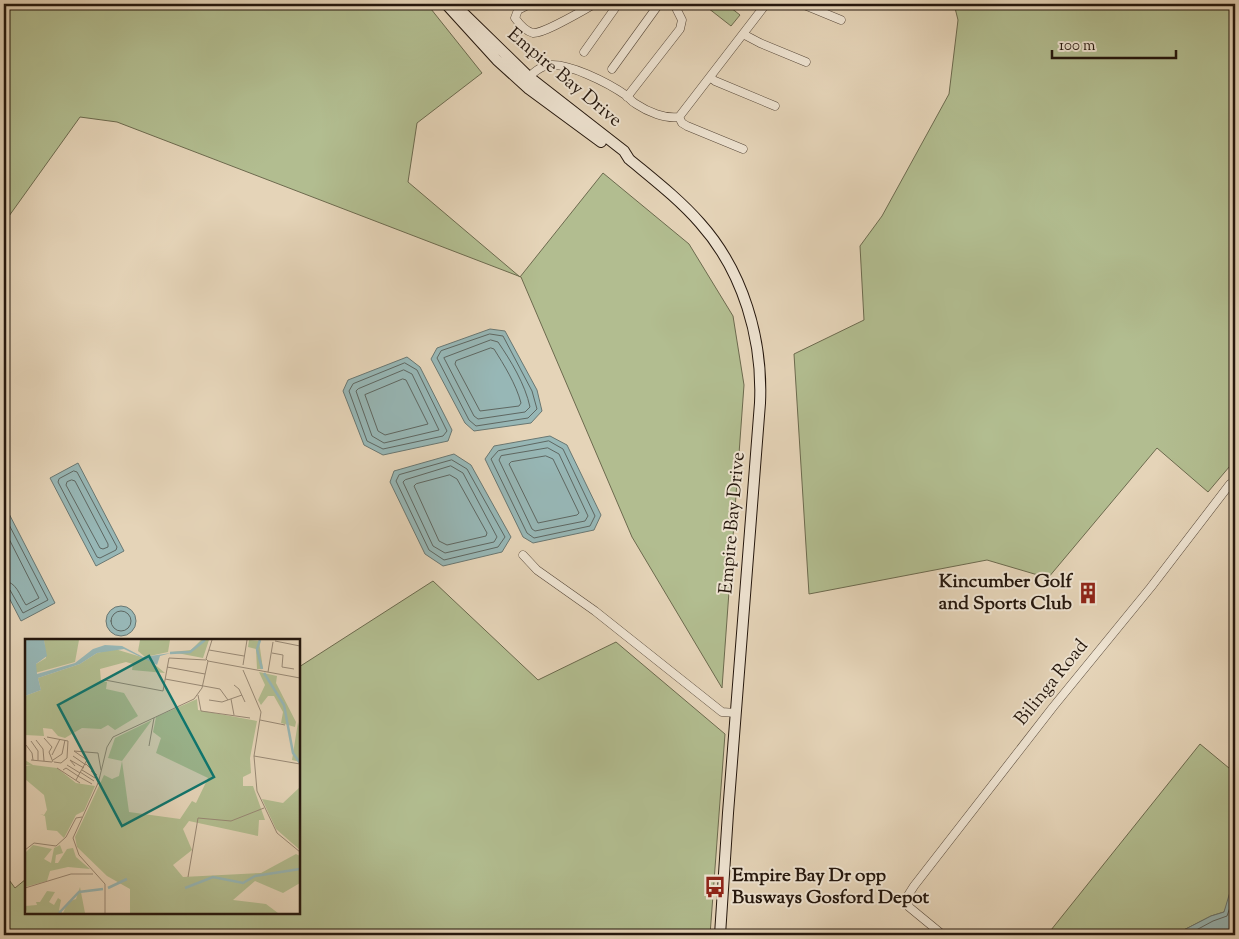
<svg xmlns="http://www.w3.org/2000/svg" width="1239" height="939" viewBox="0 0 1239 939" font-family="'Sorts Mill Goudy',serif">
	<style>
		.green { fill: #b2bd90; stroke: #6c6a4e }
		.water { fill: #97b7b6; stroke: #697772 }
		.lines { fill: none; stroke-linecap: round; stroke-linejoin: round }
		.shore { stroke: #5e6762; stroke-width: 1 }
		.minor-casing { stroke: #554638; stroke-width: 9 }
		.secondary-casing { stroke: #25170d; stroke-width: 12 }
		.minor { stroke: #eee3d1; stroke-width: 8 }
		.secondary { stroke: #eee3d1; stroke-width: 10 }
		.labels { text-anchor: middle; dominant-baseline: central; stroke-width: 4; stroke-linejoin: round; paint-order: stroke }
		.street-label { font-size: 19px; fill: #25170d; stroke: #eee3d1 }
		.poi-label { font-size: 19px; font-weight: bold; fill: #25170d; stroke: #eee3d1; text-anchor: end }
		.inset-river { fill: none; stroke: #97b7b6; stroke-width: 2.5 }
		.inset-road { fill: none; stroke: #988874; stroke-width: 1 }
		.view { fill: #0f766e; fill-opacity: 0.15; stroke: #0f766e; stroke-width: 2.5 }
		.inset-edge { fill: none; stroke: #25170d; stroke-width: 2.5 }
	</style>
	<rect width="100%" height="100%" fill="#e5d4b8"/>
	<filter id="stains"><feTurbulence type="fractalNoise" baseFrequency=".004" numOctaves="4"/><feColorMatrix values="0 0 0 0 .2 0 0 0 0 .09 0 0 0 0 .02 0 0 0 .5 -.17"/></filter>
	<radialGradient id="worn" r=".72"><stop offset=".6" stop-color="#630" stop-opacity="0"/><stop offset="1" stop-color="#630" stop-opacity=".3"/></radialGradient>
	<!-- green -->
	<path class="green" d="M4 4H427L482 73 417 123 408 182 520 277 603 173 689 244 733 316 744 385 722 688 632 537 521 277 117 122 80 117 4 223Z
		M711 4H726L740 15 731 26 708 8Z
		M954 4H1235V460L1208 492 1157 448 1048 578 987 560 809 594 794 354 864 320 860 246 882 216 949 94 958 20Z
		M433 581 538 680 616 642 725 734 710 935H4V873L15 888 26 879V913H299V667Z
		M1200 744 1235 773V888L1224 912 1211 916 1174 935H1047Z"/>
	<!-- water -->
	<path class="water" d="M490 329 505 331 537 390 542 411 531 423 474 431 465 423 431 359 437 348Z
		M407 357 420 367 452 430 448 441 383 455 364 445 343 391 348 380Z
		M550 436 567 445 601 515 594 530 533 543 523 537 485 459 494 446Z
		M454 454 471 465 511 537 502 552 443 566 425 554 390 482 394 471Z
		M78 463 124 551 96 566 50 478Z
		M4 504 55 603 21 621 4 588Z
		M106 621a15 15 0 1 1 30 0a15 15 0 1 1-30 0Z
		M1235 884V935H1174L1211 916 1224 912 1230 892Z"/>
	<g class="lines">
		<!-- shore -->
		<path class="shore" d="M490 334 503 336 532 391 537 409 528 418 476 426 469 420 437 358 441 351Z
			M491 340 498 342C511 361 525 384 530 407L525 412 478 419 474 416 444 358Z
			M491 348 494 349C504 365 516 384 521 403L519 406 480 411 455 364 456 361Z
			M405 363 417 370 447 431 443 436 383 449 367 441 349 391 353 384Z
			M404 370 412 374 439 430 384 443 372 436 356 391 358 389Z
			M403 379 406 380 428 424 385 435 378 431 365 395Z
			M549 441 563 449 595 516 590 526 534 538 527 533 491 459 498 451Z
			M548 448 559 454 588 516 585 521 535 531 532 529 499 460 501 456Z
			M546 456 553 459 579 513 577 515 538 523 509 464 511 462Z
			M452 460 467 469 505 537 498 547 444 560 429 550 396 481 399 475Z
			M451 466 463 473 497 537 494 542 445 553 433 546 403 482 405 480Z
			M74 471 77 472 117 547 116 550 100 558 97 557 58 482 59 479Z
			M450 475 457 479 487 533 486 536 447 545 439 541 414 486 416 484Z
			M72 480 75 481 108 544V547L103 549 100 548 66 485 67 482Z
			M4 515 48 600 23 613 10 590 4 587
			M4 529 39 598 26 605C19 595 17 582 4 581
			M111 621a10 10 0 1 1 20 0a10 10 0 1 1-20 0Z
			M1187 935 1213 921 1227 916 1235 893"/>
		<!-- minor casing -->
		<g class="minor-casing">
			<path id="minor" d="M530 4 518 10 515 18C520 25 525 31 533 33 544 34 583 10 595 4
				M802 4 841 20
				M743 34 760 43 806 62
				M584 52 618 4
				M612 69 659 4
				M529 77C534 72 539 68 545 66 565 60 610 84 627 96 630 99 632 102 636 104 648 112 665 119 679 117L766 4
				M710 77 715 81 775 106
				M627 97 680 29 682 20 674 4
				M679 117 682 123 687 126 743 149
				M523 555 537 570 595 611 722 712 736 713
				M943 935 909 907 907 897 914 886 1053 707 1151 587 1230 484"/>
		</g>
		<!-- secondary casing -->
		<g class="secondary-casing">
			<path id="secondary" d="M446 4 497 60 529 89 601 142
				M454 4 529 77 624 151 629 159C653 179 679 199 700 223 743 271 763 339 760 403L728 813 720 935"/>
		</g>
		<!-- minor -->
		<use href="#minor" class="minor"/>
		<!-- secondary -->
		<use href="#secondary" class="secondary"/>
	</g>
	<!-- icons -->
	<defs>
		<g id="building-bare" transform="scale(1.725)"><path d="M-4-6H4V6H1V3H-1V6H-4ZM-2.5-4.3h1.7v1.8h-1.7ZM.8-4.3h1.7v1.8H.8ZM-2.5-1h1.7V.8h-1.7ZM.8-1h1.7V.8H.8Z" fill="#8f2418" stroke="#eee3d1" stroke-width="2.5" paint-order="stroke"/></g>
		<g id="bus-bare" transform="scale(1.725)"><path d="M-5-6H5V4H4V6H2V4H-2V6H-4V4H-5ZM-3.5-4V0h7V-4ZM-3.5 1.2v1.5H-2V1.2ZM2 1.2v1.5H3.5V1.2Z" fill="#8f2418" stroke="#eee3d1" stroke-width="2.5" paint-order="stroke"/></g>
	</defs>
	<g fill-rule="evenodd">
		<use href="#building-bare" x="1088" y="593"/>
		<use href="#bus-bare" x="715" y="887"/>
	</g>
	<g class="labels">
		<!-- street labels -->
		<g class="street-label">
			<text transform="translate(564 78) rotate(40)">Empire Bay Drive</text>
			<text transform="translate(733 523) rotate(-85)">Empire Bay Drive</text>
			<text transform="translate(1052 683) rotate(-51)">Bilinga Road</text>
		</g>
		<!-- poi labels -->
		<g class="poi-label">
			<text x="1072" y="582">Kincumber Golf<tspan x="1072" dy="22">and Sports Club</tspan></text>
			<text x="732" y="876" text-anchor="start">Empire Bay Dr opp<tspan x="732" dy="22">Busways Gosford Depot</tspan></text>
		</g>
	</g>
	<!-- overview -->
	<g transform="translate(25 639)">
		<rect width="275" height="275" fill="#e5d4b8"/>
		<path d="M19 1H54L50 23 10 34 11 25 21 19ZM115 1H145L143 13 120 18 113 12ZM176 1H184L178 19 147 13 166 11ZM224 1 234 2 238 30H232L231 10 223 8ZM90 10 123 20 140 34 107 31 108 25 101 23 75 30 76 42 82 43 81 50 99 54 113 77 90 91 83 86 76 90 57 89 40 99 33 97 27 90 18 89 19 97 0 96V57L16 51 13 39 55 25 72 14ZM234 33 252 37 251 44 271 83 270 88 256 84 258 73 249 57H243L236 66 233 61 240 46ZM172 60 173 71 232 82 225 119 226 134 218 138V147H228L240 181H234L233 197 164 182 158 190 167 211 148 226 158 238 236 234 271 215 275 217V244L258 254 230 242 208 261 241 265 253 274H105V250L82 237 52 208 50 198 79 136 87 140 94 137 97 122 83 119 90 99 127 81 97 122 104 173 155 180 167 162 171 164 183 139 131 114 136 99 128 93 131 78ZM273 83 275 92V123L267 121ZM0 121 8 126 32 129 51 144 70 147 59 172 51 176 39 199 32 192 22 191 20 177 15 175 19 176 22 171 19 156 0 140V127L6 126H0ZM275 148V211L251 190 237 160 258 164ZM8 206 27 210 19 220 26 224 29 209 35 206 38 214 31 216 30 224H33L42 210 48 209 51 218 65 230 43 228 25 232 22 242 0 248V214ZM55 248 60 274H2L0 267 12 266 11 263H15L22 252 30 253 24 263 29 266 33 259 36 261 34 271 38 274 43 263 51 260Z" fill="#b2bd90"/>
		<path d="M0 1H19L22 17 11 25 12 35 50 24 68 10 80 6 97 7 118 18 146 14 135 17 132 26 99 10 72 14 55 25 13 39 16 51 0 57Z" fill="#97b7b6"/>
		<path class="inset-river" d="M235 1 232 10 237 30M145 14 165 13 180 1M239 34 259 66 268 114 275 124M83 249 102 240M160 249 188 238 218 244 230 237 275 230M34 274 54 253 78 250"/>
		<path class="inset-road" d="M250 2 275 7M184 11 219 17M247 14 258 16 257 28 269 30M183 22 275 39M183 22 181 20 187 1M218 26 222 1M142 28 180 35M218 31 236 73 229 117 232 152 252 194 275 213M243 33 248 3M140 40 195 50 203 61M80 41 138 52 144 19 181 21M209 46 214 50 220 63M173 56 176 72 225 79M206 60 209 76M184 61 197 63 217 56M235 81 260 86M22 98 43 102 42 119 36 124 29 123M19 99 27 108 24 113 28 123M11 101 18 110 19 122M6 102 13 112V121M1 106 7 114 8 121M124 107 129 79M49 112 73 114 76 131M49 112 62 121M27 116 35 100M48 117 61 126M229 117 275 125M6 121 27 123M28 121 37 115 40 101M61 125 72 136 66 132M42 126 55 134M50 127 45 121 59 129M32 129 55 144M38 131 41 129 53 137M57 131 70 139M55 133 69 142M53 137 67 145M51 141 62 121M74 142 48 199 54 216 80 245V274M73 145 82 108 88 98 169 60 177 49 183 22M0 211 9 204 31 207 41 198 51 179 57 178M163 238 173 179 206 182 239 169M0 249 46 235H68"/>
		<path class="view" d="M124 17 189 138 97 187 33 66Z"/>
		<rect width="275" height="275" class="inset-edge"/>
	</g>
	<!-- margin -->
	<rect width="1239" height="939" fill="none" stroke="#e5d4b8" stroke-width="20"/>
	<rect x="5" y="5" width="1229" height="929" fill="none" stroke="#25170d" stroke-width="2.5"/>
	<rect x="10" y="10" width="1219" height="919" fill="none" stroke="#25170d"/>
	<!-- scale -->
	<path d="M1052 50v8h124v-8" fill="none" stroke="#25170d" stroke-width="2.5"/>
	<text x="1059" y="50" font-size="15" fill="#25170d" stroke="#eee3d1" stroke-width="4" paint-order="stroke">100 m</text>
	<rect width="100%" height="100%" filter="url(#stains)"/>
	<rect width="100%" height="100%" fill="url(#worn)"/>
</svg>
